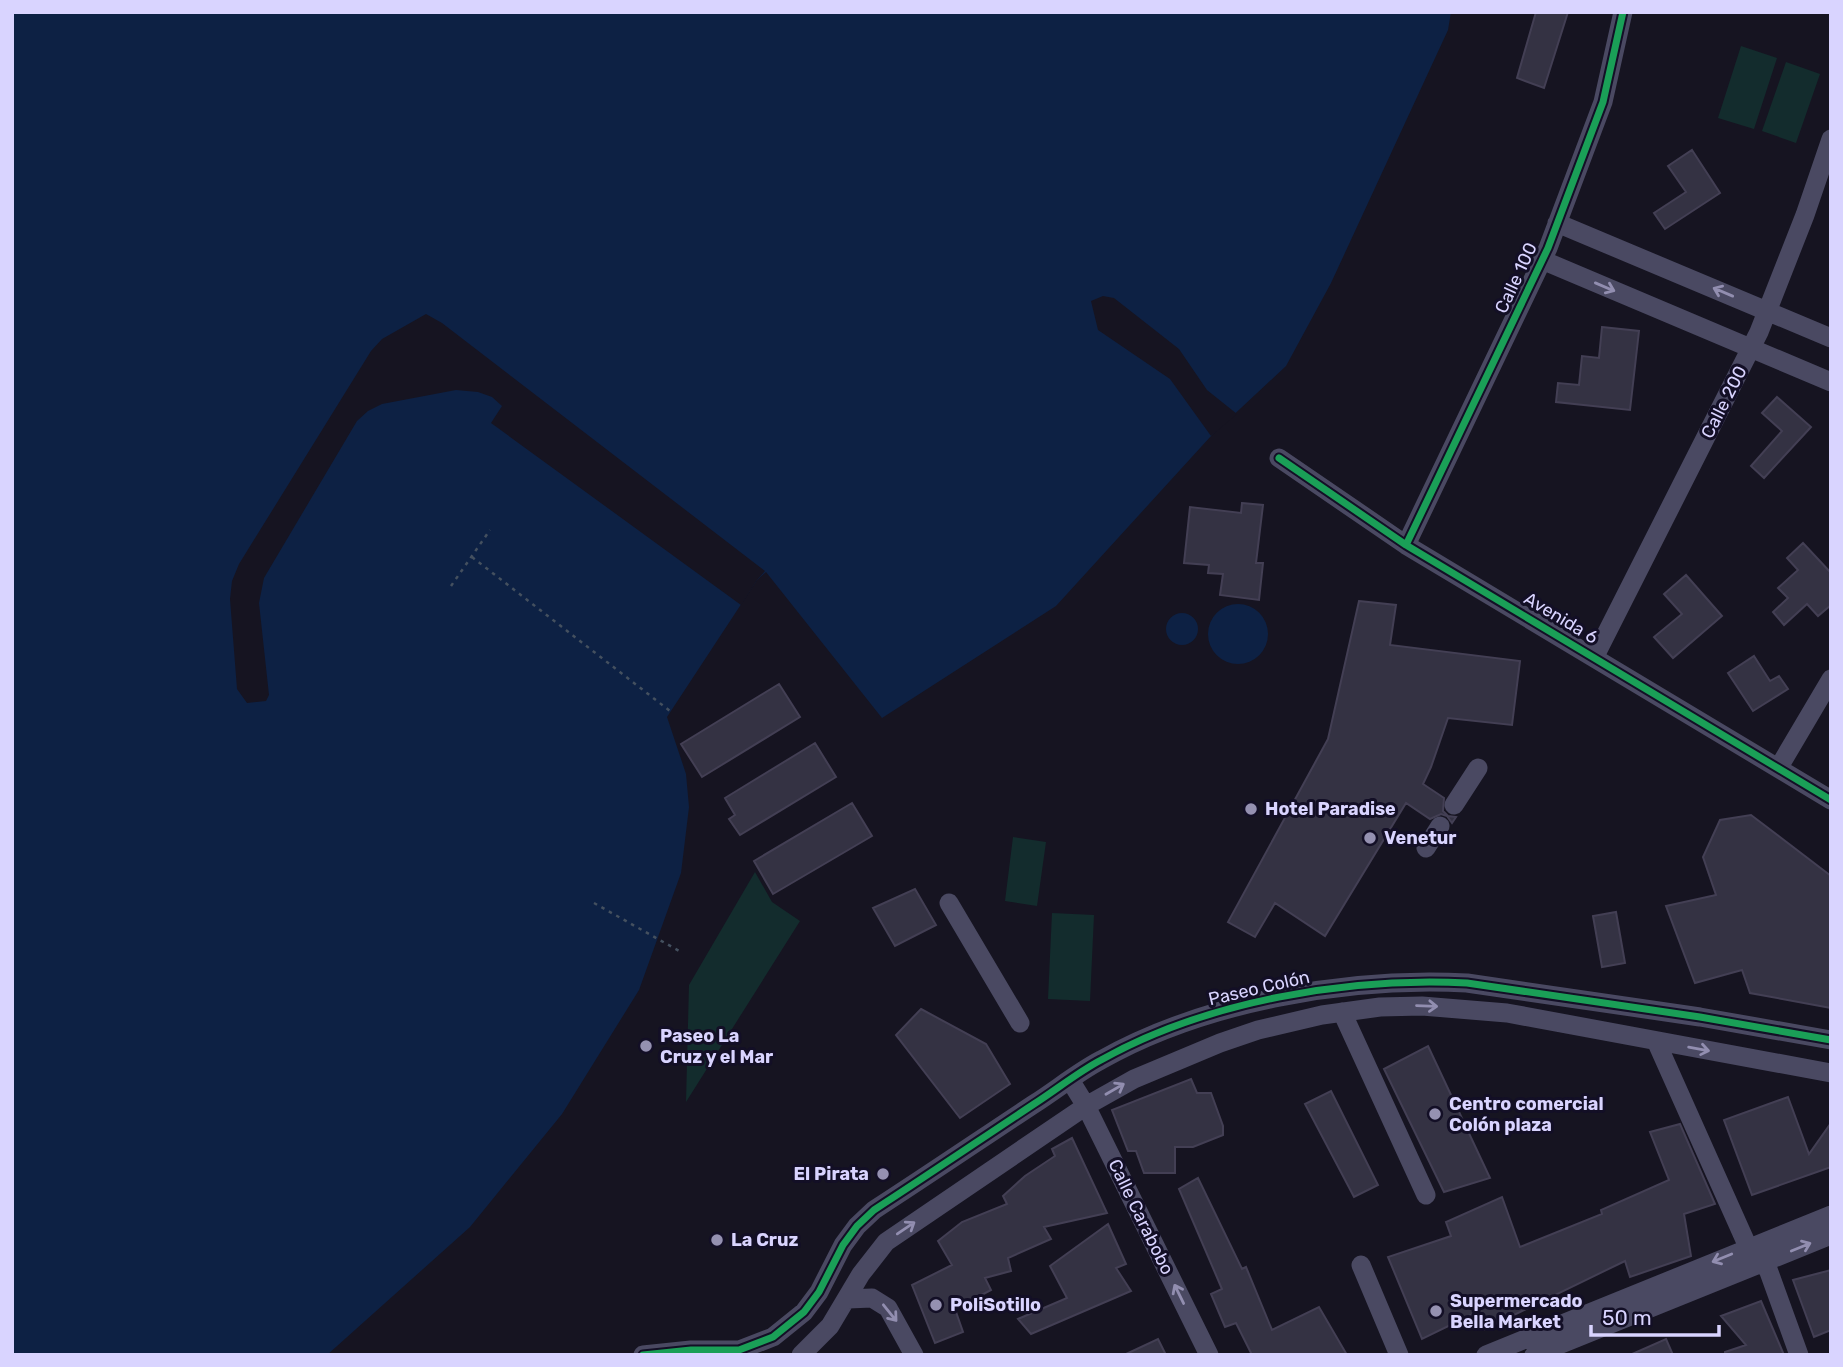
<svg xmlns="http://www.w3.org/2000/svg" width="1843" height="1367" viewBox="0 0 1843 1367" font-family="Rubik,sans-serif">
	<style>
		.green { fill: #132c2d }
		.water { fill: #0d2144 }
		.pier { fill: #161421 }
		.building { fill: #343243; stroke: #433f54; stroke-width: 2 }
		.lines { fill: none; stroke-linecap: round; stroke-linejoin: round }
		.path { stroke: #44505f; stroke-width: 2.5; stroke-dasharray: 3.5 5; stroke-linecap: butt }
		.minor { stroke: #4a4962; stroke-width: 19 }
		.cycleway-casing { stroke: #130f26; stroke-width: 11 }
		.cycleway { stroke: #1a9f57; stroke-width: 7 }
		.oneway { stroke: #928eb0 }
		.poi-dot { fill: #9591b1; stroke: #130f26; stroke-width: 2.5 }
		.labels { text-anchor: middle; dominant-baseline: central; stroke-width: 6; stroke-linejoin: round; paint-order: stroke }
		.street-label { font-size: 18px; fill: #d9d4ff; stroke: #130f26 }
		.poi-label { font-size: 18px; font-weight: bold; fill: #d9d4ff; stroke: #130f26; text-anchor: start }
	</style>
	<rect width="100%" height="100%" fill="#161421"/>
	<!-- green -->
	<path class="green" d="M1741 46 1777 58 1754 129 1718 118Z
		M1786 62 1820 74 1796 143 1762 131Z
		M1013 837 1046 842 1037 906 1005 901Z
		M755 872 772 902 800 921 686 1102 689 985Z
		M1052 913 1094 915 1090 1001 1048 999Z"/>
	<!-- water -->
	<path class="water" d="M12 12H1451L1448 30 1331 283 1286 366 1211 436 1056 606 882 718 766 572 757 580 667 717 686 774 689 807 681 873 639 990 562 1114 470 1227 327 1355H12Z
		M1208 634a30 30 0 1 1 60 0a30 30 0 1 1-60 0Z
		M1166 629a16 16 0 1 1 32 0a16 16 0 1 1-32 0Z"/>
	<!-- pier -->
	<path class="pier" d="M1103 296 1114 298 1179 349 1207 390 1237 414 1211 436 1170 379 1098 330 1091 301Z
		M426 314 442 323 765 571 757 580 741 605 491 423 502 406 492 397 478 392 456 390 382 404 368 411 357 421 264 578 259 603 269 695 266 701 247 703 237 689 230 599 232 581 239 564 371 351 382 339Z"/>
	<!-- building -->
	<path class="building" d="M1536 12H1568L1544 88 1517 78Z
		M1692 150 1720 193 1665 229 1654 213 1686 192 1668 166Z
		M1602 327 1639 331 1630 410 1556 402 1558 383 1579 385 1582 356 1599 358Z
		M1777 397 1811 427 1764 478 1751 466 1782 431 1762 413Z
		M1242 503 1263 505 1256 563H1263L1259 600 1220 595 1223 574 1208 573 1209 565 1184 563 1190 507 1241 513Z
		M1803 543 1831 573V605L1818 616 1807 604 1784 625 1773 612 1788 598 1778 588 1798 570 1787 558Z
		M1686 575 1722 616 1673 658 1654 637 1682 614 1664 594Z
		M1359 601 1396 605 1390 645 1520 661 1512 725 1448 718 1431 767 1423 784 1444 798 1443 811 1448 816 1456 817 1452 823 1447 816 1441 814 1430 819 1406 803 1325 936 1275 903 1255 937 1228 922 1328 739Z
		M1754 656 1770 681 1779 676 1788 689 1753 711 1728 673Z
		M779 684 800 717 702 777 681 744Z
		M815 743 836 777 740 835 729 819 735 815 725 798Z
		M852 803 872 836 773 894 754 861Z
		M1751 815 1831 876V1008L1750 993 1742 970 1695 983 1666 906 1716 895 1703 857 1720 820Z
		M915 889 936 925 895 946 873 908Z
		M1616 912 1625 963 1602 967 1593 916Z
		M921 1009 986 1044 1010 1084 960 1118 896 1035Z
		M1428 1046 1490 1178 1444 1192 1384 1069Z
		M1191 1079 1197 1093H1211L1223 1126V1135L1193 1147H1175V1173H1144L1136 1151H1128L1112 1110Z
		M1331 1091 1378 1185 1354 1197 1305 1104Z
		M1788 1097 1809 1154 1831 1123V1167L1752 1195 1724 1120Z
		M1680 1124 1715 1204 1684 1214 1691 1256 1630 1277 1625 1261 1485 1329 1479 1311 1422 1339 1388 1257 1451 1236 1446 1222 1502 1197 1520 1247 1602 1214 1601 1210 1669 1180 1650 1132Z
		M1072 1138 1107 1213 1044 1227 1051 1239 1008 1258 1011 1271 985 1278 991 1290 955 1309 963 1332 935 1343 912 1285 952 1265 938 1241 962 1222 1007 1204 1003 1196 1025 1176 1055 1156 1052 1149Z
		M1198 1178 1242 1269 1246 1267 1272 1330 1319 1307 1347 1355H1252L1236 1323 1225 1327 1211 1294 1222 1289 1179 1189Z
		M1108 1224 1126 1264 1116 1268 1131 1291 1031 1334 1018 1319 1067 1298 1050 1266Z
		M1831 1270V1330L1814 1337 1793 1280Z
		M1761 1301 1784 1355H1725V1352L1746 1345 1721 1316Z
		M1158 1339 1166 1355H1124Z
		M1666 1339 1673 1355H1630Z"/>
	<g class="lines">
		<!-- path -->
		<path class="path" d="M472 557 670 711
			M451 586 490 530
			M594 903 681 952"/>
		<!-- minor -->
		<path class="minor" d="M1557 223 1831 338
			M1542 260 1831 382
			M1279 458 1406 545 1831 800
			M1406 545 1548 248 1603 102 1623 12
			M1595 656 1759 332 1805 215 1831 139
			M1779 767 1831 679
			M1454 805 1478 768
			M1426 848 1440 826
			M949 903 1020 1023
			M1342 1012 1426 1195
			M1656 1041 1748 1247 1765 1261 1799 1355
			M1070 1080 1086 1106 1209 1355
			M1361 1265 1399 1355
			M848 1299 872 1298 888 1308 914 1355
			M643 1355 691 1350H739L773 1337 804 1312 819 1292 843 1245 857 1226 874 1210C928 1175 981 1139 1034 1104 1056 1090 1078 1072 1101 1060 1206 1001 1348 977 1467 983L1700 1017 1831 1040
			M801 1355 830 1326 861 1274 886 1242 1086 1106 1134 1079 1220 1043 1258 1030 1322 1015 1380 1007 1422 1006 1507 1013 1831 1073
			M1486 1355 1831 1215
			M1534 1355 1831 1235"/>
		<!-- cycleway casing -->
		<g class="cycleway-casing">
			<path id="cycleway" d="M1279 458 1406 545 1831 800
				M1406 545 1548 248 1603 102 1623 12
				M643 1355 691 1350H739L773 1337 804 1312 819 1292 843 1245 857 1226 874 1210C928 1175 981 1139 1034 1104 1056 1090 1078 1072 1101 1060 1206 1001 1348 977 1467 983L1700 1017 1831 1040"/>
		</g>
		<!-- cycleway -->
		<use href="#cycleway" class="cycleway"/>
	</g>
	<!-- one-way arrows -->
	<defs><path id="oneway-shaft" d="M-6 0H5M1.5-3L5.5 0L1.5 3" fill="none" stroke-width="1.6" stroke-linecap="round" stroke-linejoin="round" transform="scale(1.75)"/></defs>
	<g class="oneway">
		<use href="#oneway-shaft" transform="translate(1605 287) rotate(23)"/>
		<use href="#oneway-shaft" transform="translate(1723 292) rotate(-157)"/>
		<use href="#oneway-shaft" transform="translate(1427 1006) rotate(2)"/>
		<use href="#oneway-shaft" transform="translate(1699 1049) rotate(10)"/>
		<use href="#oneway-shaft" transform="translate(1115 1089) rotate(-30)"/>
		<use href="#oneway-shaft" transform="translate(906 1228) rotate(-34)"/>
		<use href="#oneway-shaft" transform="translate(1801 1247) rotate(-22)"/>
		<use href="#oneway-shaft" transform="translate(1722 1258) rotate(158)"/>
		<use href="#oneway-shaft" transform="translate(1179 1294) rotate(-116)"/>
		<use href="#oneway-shaft" transform="translate(890 1313) rotate(51)"/>
	</g>
	<!-- markers -->
	<g class="poi-dot">
		<circle cx="1251" cy="809" r="7"/>
		<circle cx="1370" cy="838" r="7"/>
		<circle cx="646" cy="1046" r="7"/>
		<circle cx="1435" cy="1114" r="7"/>
		<circle cx="883" cy="1174" r="7"/>
		<circle cx="717" cy="1240" r="7"/>
		<circle cx="936" cy="1305" r="7"/>
		<circle cx="1436" cy="1311" r="7"/>
	</g>
	<g class="labels">
		<!-- street labels -->
		<g class="street-label">
			<text transform="translate(1516 278) rotate(-65)">Calle 100</text>
			<text transform="translate(1724 402) rotate(-63)">Calle 200</text>
			<text transform="translate(1561 618) rotate(31)">Avenida 6</text>
			<text transform="translate(1259 988) rotate(-13)">Paseo Colón</text>
			<text transform="translate(1141 1217) rotate(64)">Calle Carabobo</text>
		</g>
		<!-- poi labels -->
		<g class="poi-label">
			<text x="1265" y="809">Hotel Paradise</text>
			<text x="1384" y="838">Venetur</text>
			<text x="660" y="1036">Paseo La<tspan x="660" dy="21">Cruz y el Mar</tspan></text>
			<text x="1449" y="1104">Centro comercial<tspan x="1449" dy="21">Colón plaza</tspan></text>
			<text x="869" y="1174" text-anchor="end">El Pirata</text>
			<text x="731" y="1240">La Cruz</text>
			<text x="1450" y="1301">Supermercado<tspan x="1450" dy="21">Bella Market</tspan></text>
			<text x="950" y="1305">PoliSotillo</text>
		</g>
	</g>
	<!-- border -->
	<rect width="1843" height="1367" fill="none" stroke="#d9d4ff" stroke-width="28"/>
	<!-- scale -->
	<path d="M1591 1325v10h128v-10" fill="none" stroke="#d9d4ff" stroke-width="3.5"/>
	<text x="1602" y="1325" font-size="21" fill="#d9d4ff" stroke="#130f26" stroke-width="5" paint-order="stroke">50 m</text>
</svg>
